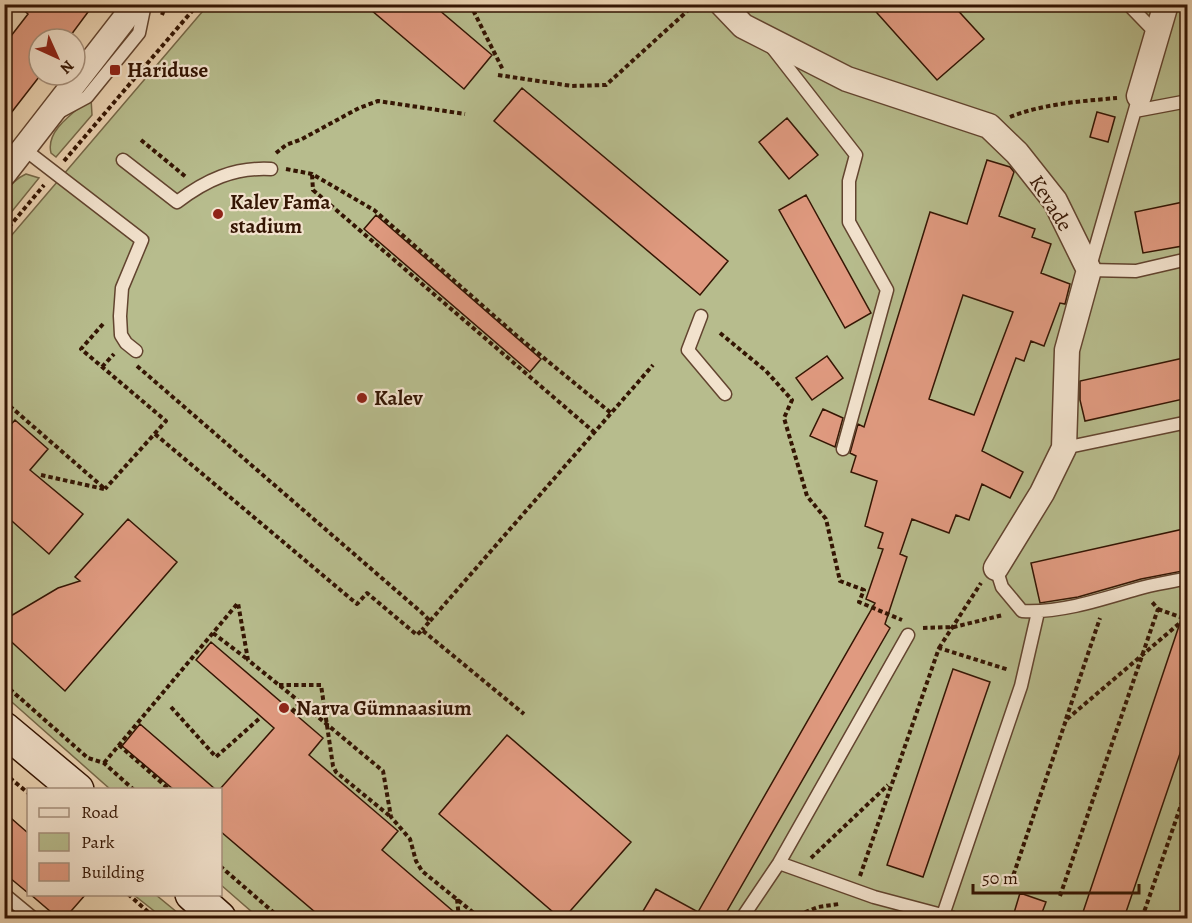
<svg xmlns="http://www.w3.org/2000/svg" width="1192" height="923" viewBox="0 0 1192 923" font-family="Alegreya,serif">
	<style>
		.green { fill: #b7bc8d; stroke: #766848; stroke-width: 1.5 }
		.building { fill: #e09a80; stroke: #341503; stroke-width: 1.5; fill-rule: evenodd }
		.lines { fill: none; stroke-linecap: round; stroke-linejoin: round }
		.lane-casing { stroke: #62442f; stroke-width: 15 }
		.street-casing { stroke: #62442f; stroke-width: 27 }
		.secondary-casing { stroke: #341503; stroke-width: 36 }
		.path { stroke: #341503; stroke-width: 4; stroke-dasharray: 4.5 3; stroke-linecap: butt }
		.lane { stroke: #f2e2cd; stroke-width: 12 }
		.street { stroke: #f2e2cd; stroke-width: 24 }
		.secondary { stroke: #f2e2cd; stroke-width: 33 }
		.poi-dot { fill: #8f2418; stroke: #f2e2cd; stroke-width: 2 }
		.labels { text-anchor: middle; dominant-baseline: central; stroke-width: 4.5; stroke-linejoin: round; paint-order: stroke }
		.poi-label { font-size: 21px; font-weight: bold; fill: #341503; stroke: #f2e2cd; text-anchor: start }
		.street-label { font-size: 21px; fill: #341503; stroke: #f2e2cd }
	</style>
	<rect width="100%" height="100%" fill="#ebd3b2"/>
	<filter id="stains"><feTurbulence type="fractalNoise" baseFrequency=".00333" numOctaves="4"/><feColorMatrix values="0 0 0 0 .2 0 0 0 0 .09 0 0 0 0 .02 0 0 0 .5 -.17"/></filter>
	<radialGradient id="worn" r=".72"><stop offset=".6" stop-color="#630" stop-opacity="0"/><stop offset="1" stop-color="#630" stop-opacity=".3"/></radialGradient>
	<!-- green -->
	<path class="green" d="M208 5H1187V918H259L221 885 220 790 110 789 5 696V243Z
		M91 98 92 115 56 157 51 153C45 130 75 112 91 98Z
		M26 174 39 178 5 220C4 199 4 184 26 174Z
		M134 895H156L184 918H163Z"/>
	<!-- building -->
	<path class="building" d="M17 4H94L68 39H39V77L4 122V45L28 14Z
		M364 4H432L492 55 464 89Z
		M869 4H952L984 39 937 80Z
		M522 88 728 261 700 295 494 121Z
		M1097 112 1115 117 1108 142 1090 137Z
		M787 118 818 155 789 179 759 142Z
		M987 160 1010 167 1014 172 999 216 1035 229 1032 237 1051 244 1041 273 1070 284 1065 304 1060 303 1044 346 1031 341 1024 361 1016 358 982 451 1023 472 1010 498 982 484 969 520 956 515 949 533 912 519 900 554 907 557 885 624 890 628 723 918H639L656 889 698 912 875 603 866 599 883 549 878 548 883 533 865 526 877 481 851 472 856 456 850 453 858 424 864 427 930 212 967 224ZM963 295 1013 312 974 415 929 399Z
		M806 195 871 313 845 328 779 210Z
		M1188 201V245L1143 253 1135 212Z
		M376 215 541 359 530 372 364 229Z
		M827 356 843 378 812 400 796 378Z
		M1188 357V398L1085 421 1080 400V381Z
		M823 409 843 418 835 447 810 436Z
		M15 420 48 449 30 470 83 514 49 554 4 514V432Z
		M128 519 177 562 65 691 4 635V620L58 588 80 581 75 577Z
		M1188 528V570L1141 579 1078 597 1040 603 1031 563Z
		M1184 611 1188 612V730L1124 918H1081Z
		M211 642 323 738 309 755 398 831 382 850 461 918H322L220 831V789L274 728 196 660Z
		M953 669 990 682 923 877 887 865Z
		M140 724 215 789H173L122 746Z
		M507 735 631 842 564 918H560L439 814Z
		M4 812 28 833V893L4 873Z
		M1020 893 1046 902 1040 918H1031L1014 913Z
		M30 894H86L65 918H58Z"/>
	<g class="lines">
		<!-- lane casing -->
		<g class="lane-casing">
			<path id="lane" d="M1128 4 1157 34
				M771 46 856 155 849 181V222L887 290 843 449
				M1139 96 1089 270 1136 271 1188 259
				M61 111 87 97 139 33 145 4
				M1135 111 1188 101
				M24 149 142 240 122 288 120 316 121 335 126 343 136 351
				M123 160 177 202C206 180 234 167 271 169
				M701 316 688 350 725 394
				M1064 448 1188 422
				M996 568 1002 587 1022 611C1060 613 1100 600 1137 589 1153 584 1171 582 1188 578
				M779 863 874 897 953 918
				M4 894 33 918
				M943 915 1021 686 1038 612
				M742 918 779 863 908 635"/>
		</g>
		<!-- street casing -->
		<g class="street-casing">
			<path id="street" d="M722 4 743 26 847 79 989 126 1017 153 1055 201 1089 270 1067 350 1064 448 1042 493 996 568
				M1139 96 1166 4
				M4 174 136 4"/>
		</g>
		<!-- secondary casing -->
		<g class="secondary-casing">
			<path id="secondary" d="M4 729 77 790
				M192 894 219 918"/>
		</g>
		<!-- path -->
		<path class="path" d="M470 4 503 70
			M162 15 166 4
			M498 75 572 86 606 85 695 4
			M1010 117C1042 104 1082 101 1117 98
			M141 140 186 177
			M276 153 286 145 302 139 359 108 378 101 465 114
			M64 161 198 4
			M286 169 312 174 374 210 517 336 611 413
			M312 175 313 190 594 432
			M4 233 44 185
			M103 324 81 349 166 421 105 489
			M720 333 766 371 792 400 784 418 807 496 826 519 840 581 864 590 859 602 902 620
			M137 366 421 612 430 621 422 630
			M102 367 114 354
			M4 401 105 489
			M155 434 357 604 367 593 417 635 422 630 524 714
			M41 475 104 489
			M1158 609 1188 620
			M430 621 653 365
			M923 628 954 627 1003 615
			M213 633 247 659
			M939 648 981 583
			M4 684 88 758 104 763 134 790
			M279 685H321L333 766 336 772 391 817
			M171 707 216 757 261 717
			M292 712 300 702 383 771 391 817 410 839 416 861 422 871 480 918
			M1066 719 1100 618
			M119 745 170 790
			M104 763 238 603 248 660 300 702
			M4 773 28 793
			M811 858 888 785
			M220 866 280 918
			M860 876 939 648 1009 670
			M1011 882 1066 720 1188 616
			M128 894 155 918
			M1060 896 1158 609 1152 602
			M457 899 459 918
			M791 918 818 907 839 904
			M1142 918 1188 785"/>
		<!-- lane -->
		<use href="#lane" class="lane"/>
		<!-- street -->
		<use href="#street" class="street"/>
		<!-- secondary -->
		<use href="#secondary" class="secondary"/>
	</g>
	<!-- markers -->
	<g class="poi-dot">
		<rect x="109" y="64" width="12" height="12" rx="3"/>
		<circle cx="218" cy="214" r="6"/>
		<circle cx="362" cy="398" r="6"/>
		<circle cx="284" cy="708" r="6"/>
	</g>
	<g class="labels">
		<!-- poi labels -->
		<g class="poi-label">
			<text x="127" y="70">Hariduse</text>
			<text x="230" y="202">Kalev Fama<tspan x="230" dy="24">stadium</tspan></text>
			<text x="374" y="398">Kalev</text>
			<text x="296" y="708">Narva Gümnaasium</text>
		</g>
		<!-- street labels -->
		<g class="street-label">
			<text transform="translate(1051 203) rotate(58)">Kevade</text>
		</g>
	</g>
	<!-- margin -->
	<rect width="1192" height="923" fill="none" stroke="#ebd3b2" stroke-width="24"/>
	<rect x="6" y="6" width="1180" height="911" fill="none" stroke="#341503" stroke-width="3"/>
	<rect x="12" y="12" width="1168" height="899" fill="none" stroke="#341503" stroke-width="1.5"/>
	<!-- legend -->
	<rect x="27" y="788" width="195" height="108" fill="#f2e2cd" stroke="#a6907c" stroke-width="1.5"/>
	<rect x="39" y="808" width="30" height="9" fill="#f2e2cd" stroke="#a6907c" stroke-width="1.5"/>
	<text x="81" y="818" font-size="18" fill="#341503">Road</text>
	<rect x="39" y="833" width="30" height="18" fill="#b7bc8d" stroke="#a6907c" stroke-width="1.5"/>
	<text x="81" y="848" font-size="18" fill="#341503">Park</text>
	<rect x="39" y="863" width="30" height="18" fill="#e09a80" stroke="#a6907c" stroke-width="1.5"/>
	<text x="81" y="878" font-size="18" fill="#341503">Building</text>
	<!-- north arrow -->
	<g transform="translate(57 57) rotate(135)"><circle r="28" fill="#f2e2cd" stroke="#a6907c" stroke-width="1.5"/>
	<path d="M0-4.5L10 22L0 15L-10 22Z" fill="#8f2418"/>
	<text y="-9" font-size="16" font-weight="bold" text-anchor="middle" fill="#341503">N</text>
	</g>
	<!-- scale -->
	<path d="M973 884v9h166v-9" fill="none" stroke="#341503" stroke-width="3"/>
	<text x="982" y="884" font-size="18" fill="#341503" stroke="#f2e2cd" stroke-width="4.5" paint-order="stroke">50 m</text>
	<rect width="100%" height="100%" filter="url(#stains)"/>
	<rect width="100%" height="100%" fill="url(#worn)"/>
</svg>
